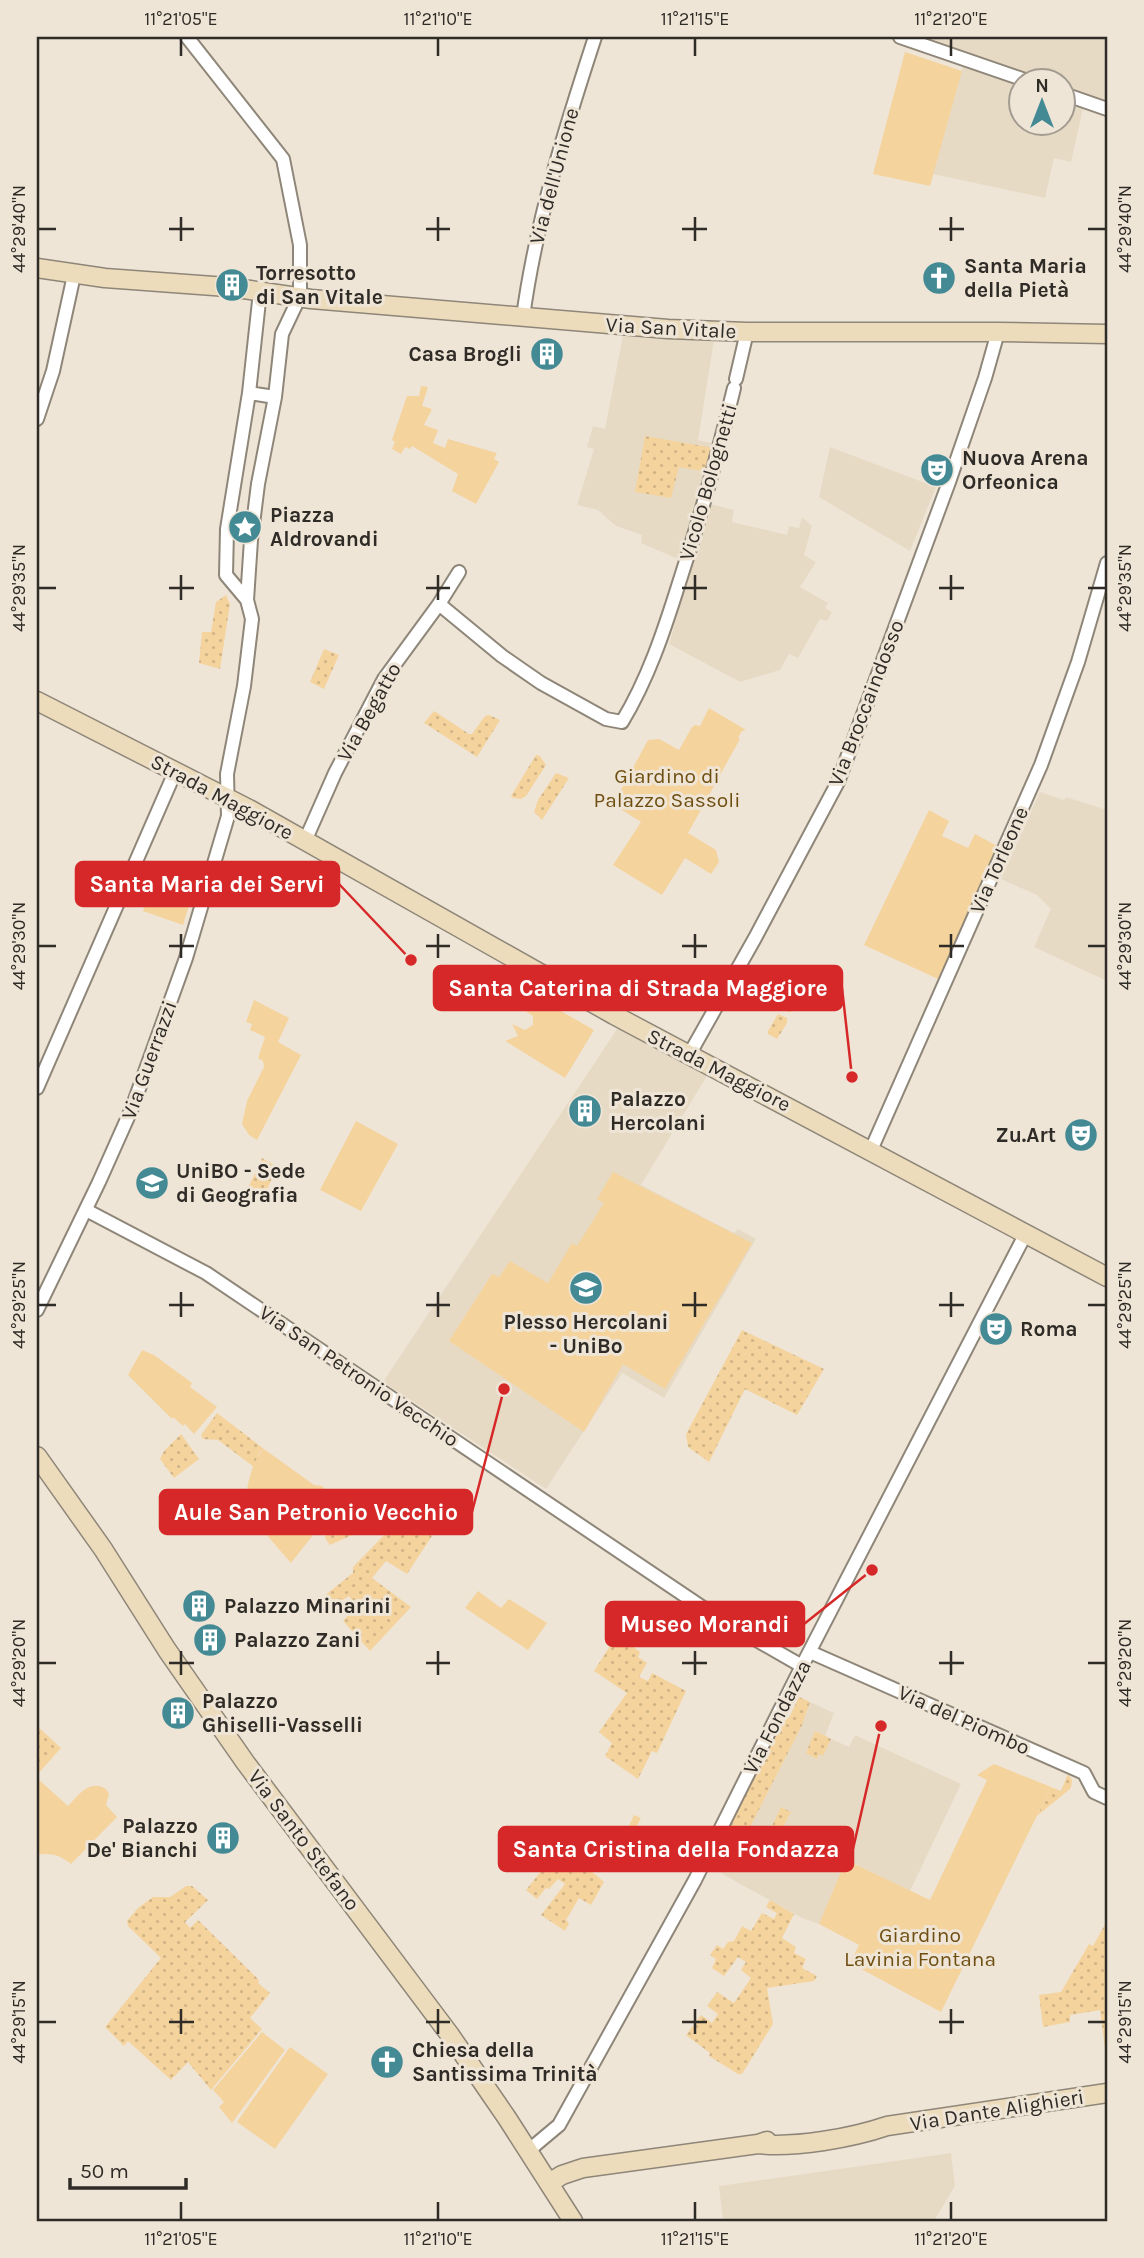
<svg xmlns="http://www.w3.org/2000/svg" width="1144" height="2258" viewBox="0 0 1144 2258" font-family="Karla,sans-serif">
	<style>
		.built { fill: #e7dac5 }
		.grass { fill: url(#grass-dots) }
		.green { fill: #f4d39d }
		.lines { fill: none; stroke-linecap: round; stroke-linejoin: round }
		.street-casing { stroke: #8e8678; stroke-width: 16 }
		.secondary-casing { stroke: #8e8678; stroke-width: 21 }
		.street { stroke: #fff; stroke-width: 12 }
		.secondary { stroke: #ecdcbc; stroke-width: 18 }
		.ticks { fill: none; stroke: #2f2b26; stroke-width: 2.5 }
		.labels { text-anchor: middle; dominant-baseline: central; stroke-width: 6; stroke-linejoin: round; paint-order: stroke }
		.street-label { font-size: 21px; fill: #2f2b26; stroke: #efe5d7 }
		.poi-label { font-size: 21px; font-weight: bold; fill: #2f2b26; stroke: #efe5d7; text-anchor: start }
		.park-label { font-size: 21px; fill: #6e4f11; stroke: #efe5d7 }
		.leader { fill: none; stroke: #d62828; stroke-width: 2.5 }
		.callout-dot { fill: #d62828; stroke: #efe5d7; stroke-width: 2.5 }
		.callout { fill: #d62828; stroke: #d62828; stroke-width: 2.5 }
		.callout-label { font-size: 23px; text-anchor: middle; font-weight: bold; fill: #fff }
		.neatline { fill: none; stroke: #2f2b26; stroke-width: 2.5 }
		.ticks-label { font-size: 18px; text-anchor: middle; fill: #2f2b26 }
	</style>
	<defs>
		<pattern id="grass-dots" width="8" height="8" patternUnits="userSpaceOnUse" patternTransform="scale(1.75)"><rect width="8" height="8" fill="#f4d39d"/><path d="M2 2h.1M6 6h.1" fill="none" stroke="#d2b587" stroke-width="1.8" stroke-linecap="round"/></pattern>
	</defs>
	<rect width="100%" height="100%" fill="#efe5d7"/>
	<!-- built -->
	<path class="built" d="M900 37H1107V109L1064 94V80H1025Z
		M964 62 1021 82V122H1064V97L1084 104 1071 162 1054 158 1045 198 933 174Z
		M623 335 714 340 698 440 716 444 694 517 678 559 641 543 642 535 616 526 598 510 577 505 594 449 587 447 593 426 605 429Z
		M830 447 936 487 910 551 819 497Z
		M710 504 734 510 732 522 787 535 789 526 799 528 802 517 812 526 804 555 816 562 800 587 828 603 825 608 832 612 827 621 820 619 798 658 789 654 780 670 740 682 669 644Z
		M1040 792 1064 800 1066 797 1107 810V981L1034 947 1051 909 1037 895 1001 879Z
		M619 1026 708 1074 641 1185 734 1233 738 1229 756 1239 664 1398 622 1373 546 1489 383 1382Z
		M799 1697 834 1713 825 1736 849 1747 855 1735 961 1784 910 1891 847 1860 819 1924 802 1918 708 1866 781 1715 789 1718Z
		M951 2153 955 2186 934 2221H723L719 2186Z"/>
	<!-- grass -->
	<path class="grass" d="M645 436 714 448 708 472 679 467 671 498 635 492Z
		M226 595 230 604 220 669 199 663 202 632H211L216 602Z
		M324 649 339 655 324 689 310 682Z
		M434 711 469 734H472L485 716 489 715 500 720 477 757 424 723Z
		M536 755 540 756 546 765 526 796 521 799 513 798 511 796Z
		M556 773 569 778 542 820 534 812 538 800Z
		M775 989 795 999 798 1005 795 1011 789 1012 768 1001 766 997 769 990Z
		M778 1014 787 1018V1023L777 1039 768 1034V1031Z
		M262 1158 278 1167 263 1197 257 1201 247 1196V1190Z
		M742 1330 824 1369 797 1415 745 1389 709 1462 688 1447 686 1434Z
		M217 1413 264 1449 259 1453 254 1467 218 1440 203 1439 201 1435Z
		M181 1434 199 1459 174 1478 160 1459 164 1451Z
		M372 1511 391 1524 400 1516 432 1536 407 1574 386 1561 372 1578 411 1607 370 1651 343 1621 356 1606 349 1596 328 1609 319 1600 353 1573V1567L389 1530 379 1523 330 1545 325 1538 326 1534 363 1519Z
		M617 1635 640 1652 638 1657 647 1663 639 1677 648 1681 652 1673 686 1691 657 1753 652 1751 638 1779 605 1756 612 1743 599 1732 627 1693 594 1671Z
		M799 1697 810 1702 802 1725 746 1835 728 1826 781 1715 789 1718Z
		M37 1726 61 1748 37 1775Z
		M815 1731 831 1739 823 1756 819 1754 817 1759 806 1753Z
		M1068 1774 1072 1780 1071 1788 1037 1816 1051 1787 1061 1791Z
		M781 1807 791 1812 781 1831 835 1859 827 1871 820 1870 825 1860 775 1832 768 1842V1834Z
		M551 1859 568 1872 577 1859 604 1882 591 1905 579 1898 566 1920 569 1923 565 1931 541 1915 565 1884 558 1879 549 1889 546 1888 537 1899 526 1890Z
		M186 1886H192L208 1900 185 1922 190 1928 198 1920 259 1980 258 1983 270 1993 250 2018 262 2029 211 2090 188 2062 171 2080 128 2041 124 2046 105 2027 161 1958 128 1926 127 1921 138 1908 153 1897H170Z
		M770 1900 794 1914 782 1938 796 1947 794 1953 806 1959 802 1968 817 1976 814 1981 767 1988 773 2024 742 2074H738L709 2056 710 2053 686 2035 701 2015 712 2023 718 2014 707 2006 717 1992 734 2003 751 1978 741 1970 746 1962 738 1957 724 1976 712 1968 716 1959 710 1955 717 1945 723 1949 728 1942 734 1941 742 1926 751 1931 762 1913 774 1919 777 1913 766 1907Z
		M1107 1921V2049H1105L1100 2010 1070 2015V2022L1043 2027 1039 1995 1061 1992 1089 1944 1093 1946Z"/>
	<!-- green -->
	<path class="green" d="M905 52 962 71 930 186 873 174Z
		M421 386 428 387 422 406 432 409 424 425 438 430 433 443 445 448 448 439 497 453 494 459 499 462 476 504 452 491 458 474 412 446 410 449 405 447 401 454 392 449 395 442 392 440 407 396H419Z
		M709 708 746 730 742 731 738 738 740 739 688 833 716 850 719 862 711 874 685 858 662 895 613 865 641 822 619 808 615 801 648 740 659 739 679 750 692 727 695 725 700 726Z
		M929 810 949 821 942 836 968 848 975 834 999 847 938 979 864 945Z
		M153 882 192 896 183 925 143 911Z
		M531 994 594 1030 565 1078 505 1041 518 1036 512 1024 525 1030 533 1025V1016L521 1008H533Z
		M254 1000 289 1018 278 1042 301 1055 257 1140 249 1135 242 1124 247 1101 264 1067 263 1061 258 1058 265 1037 250 1030 252 1024 246 1022Z
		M356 1121 398 1144 361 1211 320 1190Z
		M613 1172 752 1243 665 1389 623 1364 584 1432 449 1341 492 1274 499 1277 510 1261 548 1283 572 1243 577 1246 604 1203 597 1199Z
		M142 1350 154 1355 192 1383 190 1387 217 1407 194 1434 185 1424 183 1426 173 1417 172 1419 128 1375Z
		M264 1449 314 1485 323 1486 326 1510 320 1526 291 1563 251 1517 244 1503C248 1487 251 1460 264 1449Z
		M478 1591 501 1608 509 1599 547 1623 528 1650 465 1608Z
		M994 1764 1051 1787 941 2012 850 1963 859 1945 819 1924 846 1860 930 1900 987 1780 977 1775Z
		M37 1778 68 1806C79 1795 89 1779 106 1789L109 1794 106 1805 117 1817 71 1864C60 1855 51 1852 37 1855Z
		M634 1815 641 1818 630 1839 642 1848 634 1864 629 1861 626 1867 614 1859Z
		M262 2032 285 2050 232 2123 219 2107 224 2102 213 2090Z
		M290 2047 328 2074 275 2149 237 2122Z"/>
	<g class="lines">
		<!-- street casing -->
		<g class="street-casing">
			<path id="street" d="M187 37 283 159 300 245V296L282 334 275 397 258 484 251 540 247 600
				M900 37 1025 80
				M1064 94 1107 109
				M523 317C536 221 565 129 595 37
				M736 379 747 332
				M249 393 275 397
				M37 419 53 371 74 275
				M439 604 502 656 541 683 606 719 622 722C648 679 664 631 679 583 700 519 718 454 734 388
				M305 841 335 773 384 679 439 604 459 572
				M689 1055 755 938 838 782 949 482 985 378 998 332
				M37 1088 175 772
				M871 1150 1041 765 1078 662 1107 563
				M86 1210 206 1273 718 1618 802 1666
				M37 1310 99 1182 132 1108 186 958 228 816 227 774 244 686 252 619 247 600 226 575 227 529 249 393 260 292
				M810 1652 1084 1773 1094 1792 1107 1798
				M528 2151 559 2125 695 1880 802 1666 1026 1233"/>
		</g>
		<!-- secondary casing -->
		<g class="secondary-casing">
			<path id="secondary" d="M37 268 105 278 227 287
				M237 288 311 299 668 329 747 332H998L1107 334
				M37 701 249 809 614 1015 1107 1277
				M37 1456 103 1549 167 1650 245 1762 450 2035 507 2118 573 2221
				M758 2144C795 2148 852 2138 887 2126L1107 2093
				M549 2183 562 2175 583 2168 758 2144 767 2141"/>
		</g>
		<!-- street -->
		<use href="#street" class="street"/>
		<!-- secondary -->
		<use href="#secondary" class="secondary"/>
	</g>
	<!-- ticks -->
	<path class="ticks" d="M181 38V56M438 38V56M695 38V56M951 38V56M181 217V241M438 217V241M695 217V241M951 217V241M38 229H56M169 229H194M426 229H450M682 229H707M939 229H964M1088 229H1106M181 575V600M438 575V600M695 575V600M951 575V600M38 588H56M169 588H194M426 588H450M682 588H707M939 588H964M1088 588H1106M181 934V958M438 934V958M695 934V958M951 934V958M38 946H56M169 946H194M426 946H450M682 946H707M939 946H964M1088 946H1106M181 1292V1317M438 1292V1317M695 1292V1317M951 1292V1317M38 1305H56M169 1305H194M426 1305H450M682 1305H707M939 1305H964M1088 1305H1106M181 1651V1675M438 1651V1675M695 1651V1675M951 1651V1675M38 1663H56M169 1663H194M426 1663H450M682 1663H707M939 1663H964M1088 1663H1106M181 2009V2034M438 2009V2034M695 2009V2034M951 2009V2034M38 2022H56M169 2022H194M426 2022H450M682 2022H707M939 2022H964M1088 2022H1106M181 2202V2220M438 2202V2220M695 2202V2220M951 2202V2220"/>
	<!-- icons -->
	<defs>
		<g id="church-disc" transform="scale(1.75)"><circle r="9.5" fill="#448a94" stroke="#efe5d7"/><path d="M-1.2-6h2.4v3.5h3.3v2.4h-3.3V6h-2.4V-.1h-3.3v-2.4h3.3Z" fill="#fff"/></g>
		<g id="building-disc" transform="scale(1.75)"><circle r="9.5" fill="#448a94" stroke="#efe5d7"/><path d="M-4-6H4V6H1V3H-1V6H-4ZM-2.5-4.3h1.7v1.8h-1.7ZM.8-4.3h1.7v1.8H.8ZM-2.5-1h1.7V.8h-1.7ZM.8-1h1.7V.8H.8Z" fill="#fff"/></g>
		<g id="theatre-disc" transform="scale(1.75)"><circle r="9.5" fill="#448a94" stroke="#efe5d7"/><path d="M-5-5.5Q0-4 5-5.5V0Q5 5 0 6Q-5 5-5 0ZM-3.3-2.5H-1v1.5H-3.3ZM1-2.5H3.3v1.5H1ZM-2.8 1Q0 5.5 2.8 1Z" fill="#fff"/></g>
		<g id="sight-disc" transform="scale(1.75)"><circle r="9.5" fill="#448a94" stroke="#efe5d7"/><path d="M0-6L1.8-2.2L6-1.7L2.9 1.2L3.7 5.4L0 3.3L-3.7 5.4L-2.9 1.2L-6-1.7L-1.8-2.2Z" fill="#fff"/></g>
		<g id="university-disc" transform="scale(1.75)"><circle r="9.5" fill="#448a94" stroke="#efe5d7"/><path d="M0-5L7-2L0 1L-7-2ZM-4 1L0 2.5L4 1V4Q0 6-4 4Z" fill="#fff"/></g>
	</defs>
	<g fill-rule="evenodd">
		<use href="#church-disc" x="939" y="278"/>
		<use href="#building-disc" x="232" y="285"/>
		<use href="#building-disc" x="547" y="354"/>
		<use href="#theatre-disc" x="937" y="470"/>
		<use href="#sight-disc" x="245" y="527"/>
		<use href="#building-disc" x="585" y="1111"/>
		<use href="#theatre-disc" x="1081" y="1135"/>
		<use href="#university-disc" x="152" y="1183"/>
		<use href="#university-disc" x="586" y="1288"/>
		<use href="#theatre-disc" x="996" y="1329"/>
		<use href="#building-disc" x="199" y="1606"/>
		<use href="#building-disc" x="210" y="1640"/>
		<use href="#building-disc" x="178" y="1713"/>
		<use href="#building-disc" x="223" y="1838"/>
		<use href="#church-disc" x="387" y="2062"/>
	</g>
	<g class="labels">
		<!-- street labels -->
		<g class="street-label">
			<text transform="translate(554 176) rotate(-75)">Via dell'Unione</text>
			<text transform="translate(671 328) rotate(3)">Via San Vitale</text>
			<text transform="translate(708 482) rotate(-74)">Vicolo Bolognetti</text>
			<text transform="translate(866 703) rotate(-69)">Via Broccaindosso</text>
			<text transform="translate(369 712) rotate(-61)">Via Begatto</text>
			<text transform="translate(222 797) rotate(28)">Strada Maggiore</text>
			<text transform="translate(999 860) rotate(-66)">Via Torleone</text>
			<text transform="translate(149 1060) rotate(-70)">Via Guerrazzi</text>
			<text transform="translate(719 1070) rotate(27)">Strada Maggiore</text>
			<text transform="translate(359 1376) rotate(34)">Via San Petronio Vecchio</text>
			<text transform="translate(777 1717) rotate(-63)">Via Fondazza</text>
			<text transform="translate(964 1720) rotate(24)">Via del Piombo</text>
			<text transform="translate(304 1840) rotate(53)">Via Santo Stefano</text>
			<text transform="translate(997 2110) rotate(-9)">Via Dante Alighieri</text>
		</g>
		<!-- poi labels -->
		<g class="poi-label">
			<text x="964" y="266">Santa Maria<tspan x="964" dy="24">della Pietà</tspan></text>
			<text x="256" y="273">Torresotto<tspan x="256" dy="24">di San Vitale</tspan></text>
			<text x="522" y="354" text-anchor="end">Casa Brogli</text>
			<text x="962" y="458">Nuova Arena<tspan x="962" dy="24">Orfeonica</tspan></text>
			<text x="270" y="515">Piazza<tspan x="270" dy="24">Aldrovandi</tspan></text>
			<text x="610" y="1099">Palazzo<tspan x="610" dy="24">Hercolani</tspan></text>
			<text x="1056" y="1135" text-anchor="end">Zu.Art</text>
			<text x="176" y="1171">UniBO - Sede<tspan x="176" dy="24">di Geografia</tspan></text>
			<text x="586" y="1322" text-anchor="middle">Plesso Hercolani<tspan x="586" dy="24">- UniBo</tspan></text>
			<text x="1020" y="1329">Roma</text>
			<text x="224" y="1606">Palazzo Minarini</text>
			<text x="234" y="1640">Palazzo Zani</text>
			<text x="202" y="1701">Palazzo<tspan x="202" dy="24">Ghiselli-Vasselli</tspan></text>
			<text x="198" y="1826" text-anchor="end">Palazzo<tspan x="198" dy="24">De' Bianchi</tspan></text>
			<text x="412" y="2050">Chiesa della<tspan x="412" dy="24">Santissima Trinità</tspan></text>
		</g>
		<!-- park labels -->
		<g class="park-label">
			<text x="667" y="776">Giardino di<tspan x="667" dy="24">Palazzo Sassoli</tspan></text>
			<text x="920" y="1935">Giardino<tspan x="920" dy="24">Lavinia Fontana</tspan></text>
		</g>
	</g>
	<!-- callouts -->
	<path class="leader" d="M411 960L339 884M852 1077L842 988M504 1389L472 1512M872 1570L804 1624M881 1726L853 1849"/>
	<g class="callout-dot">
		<circle cx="411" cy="960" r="7"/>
		<circle cx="852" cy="1077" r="7"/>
		<circle cx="504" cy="1389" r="7"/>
		<circle cx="872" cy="1570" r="7"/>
		<circle cx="881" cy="1726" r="7"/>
	</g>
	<g class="callout">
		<rect x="76" y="862" width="263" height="44" rx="7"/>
		<rect x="434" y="966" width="408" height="44" rx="7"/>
		<rect x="160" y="1490" width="312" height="44" rx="7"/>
		<rect x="606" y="1602" width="198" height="44" rx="7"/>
		<rect x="499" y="1827" width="354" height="44" rx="7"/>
	</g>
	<g class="callout-label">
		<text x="207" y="892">Santa Maria dei Servi</text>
		<text x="638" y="996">Santa Caterina di Strada Maggiore</text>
		<text x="316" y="1520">Aule San Petronio Vecchio</text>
		<text x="705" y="1632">Museo Morandi</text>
		<text x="676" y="1857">Santa Cristina della Fondazza</text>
	</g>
	<!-- border -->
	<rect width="1144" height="2258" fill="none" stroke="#efe5d7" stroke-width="77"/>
	<!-- north arrow -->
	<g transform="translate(1042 102)"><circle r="33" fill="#efe5d7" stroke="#a29b90" stroke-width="2"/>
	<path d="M0-5L12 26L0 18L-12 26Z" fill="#448a94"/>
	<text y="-10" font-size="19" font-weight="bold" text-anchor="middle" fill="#2f2b26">N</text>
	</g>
	<!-- scale -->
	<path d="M70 2178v10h116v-10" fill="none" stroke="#2f2b26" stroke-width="3.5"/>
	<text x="80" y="2178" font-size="21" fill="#2f2b26" stroke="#efe5d7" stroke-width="5" paint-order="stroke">50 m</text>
	<rect x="38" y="38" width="1068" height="2182" class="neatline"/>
	<g class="ticks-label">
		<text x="181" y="25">11°21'05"E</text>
		<text x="438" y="25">11°21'10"E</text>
		<text x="695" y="25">11°21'15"E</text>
		<text x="951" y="25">11°21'20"E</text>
		<text transform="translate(19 229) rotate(-90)" y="6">44°29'40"N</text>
		<text transform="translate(1125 229) rotate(-90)" y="6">44°29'40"N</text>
		<text transform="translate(19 588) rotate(-90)" y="6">44°29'35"N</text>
		<text transform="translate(1125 588) rotate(-90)" y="6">44°29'35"N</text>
		<text transform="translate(19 946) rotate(-90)" y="6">44°29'30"N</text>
		<text transform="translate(1125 946) rotate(-90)" y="6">44°29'30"N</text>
		<text transform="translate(19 1305) rotate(-90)" y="6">44°29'25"N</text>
		<text transform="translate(1125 1305) rotate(-90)" y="6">44°29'25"N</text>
		<text transform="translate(19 1663) rotate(-90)" y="6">44°29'20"N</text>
		<text transform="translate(1125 1663) rotate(-90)" y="6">44°29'20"N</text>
		<text transform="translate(19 2022) rotate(-90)" y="6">44°29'15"N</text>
		<text transform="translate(1125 2022) rotate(-90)" y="6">44°29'15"N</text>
		<text x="181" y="2245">11°21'05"E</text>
		<text x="438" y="2245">11°21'10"E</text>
		<text x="695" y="2245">11°21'15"E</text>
		<text x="951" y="2245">11°21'20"E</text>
	</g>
</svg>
